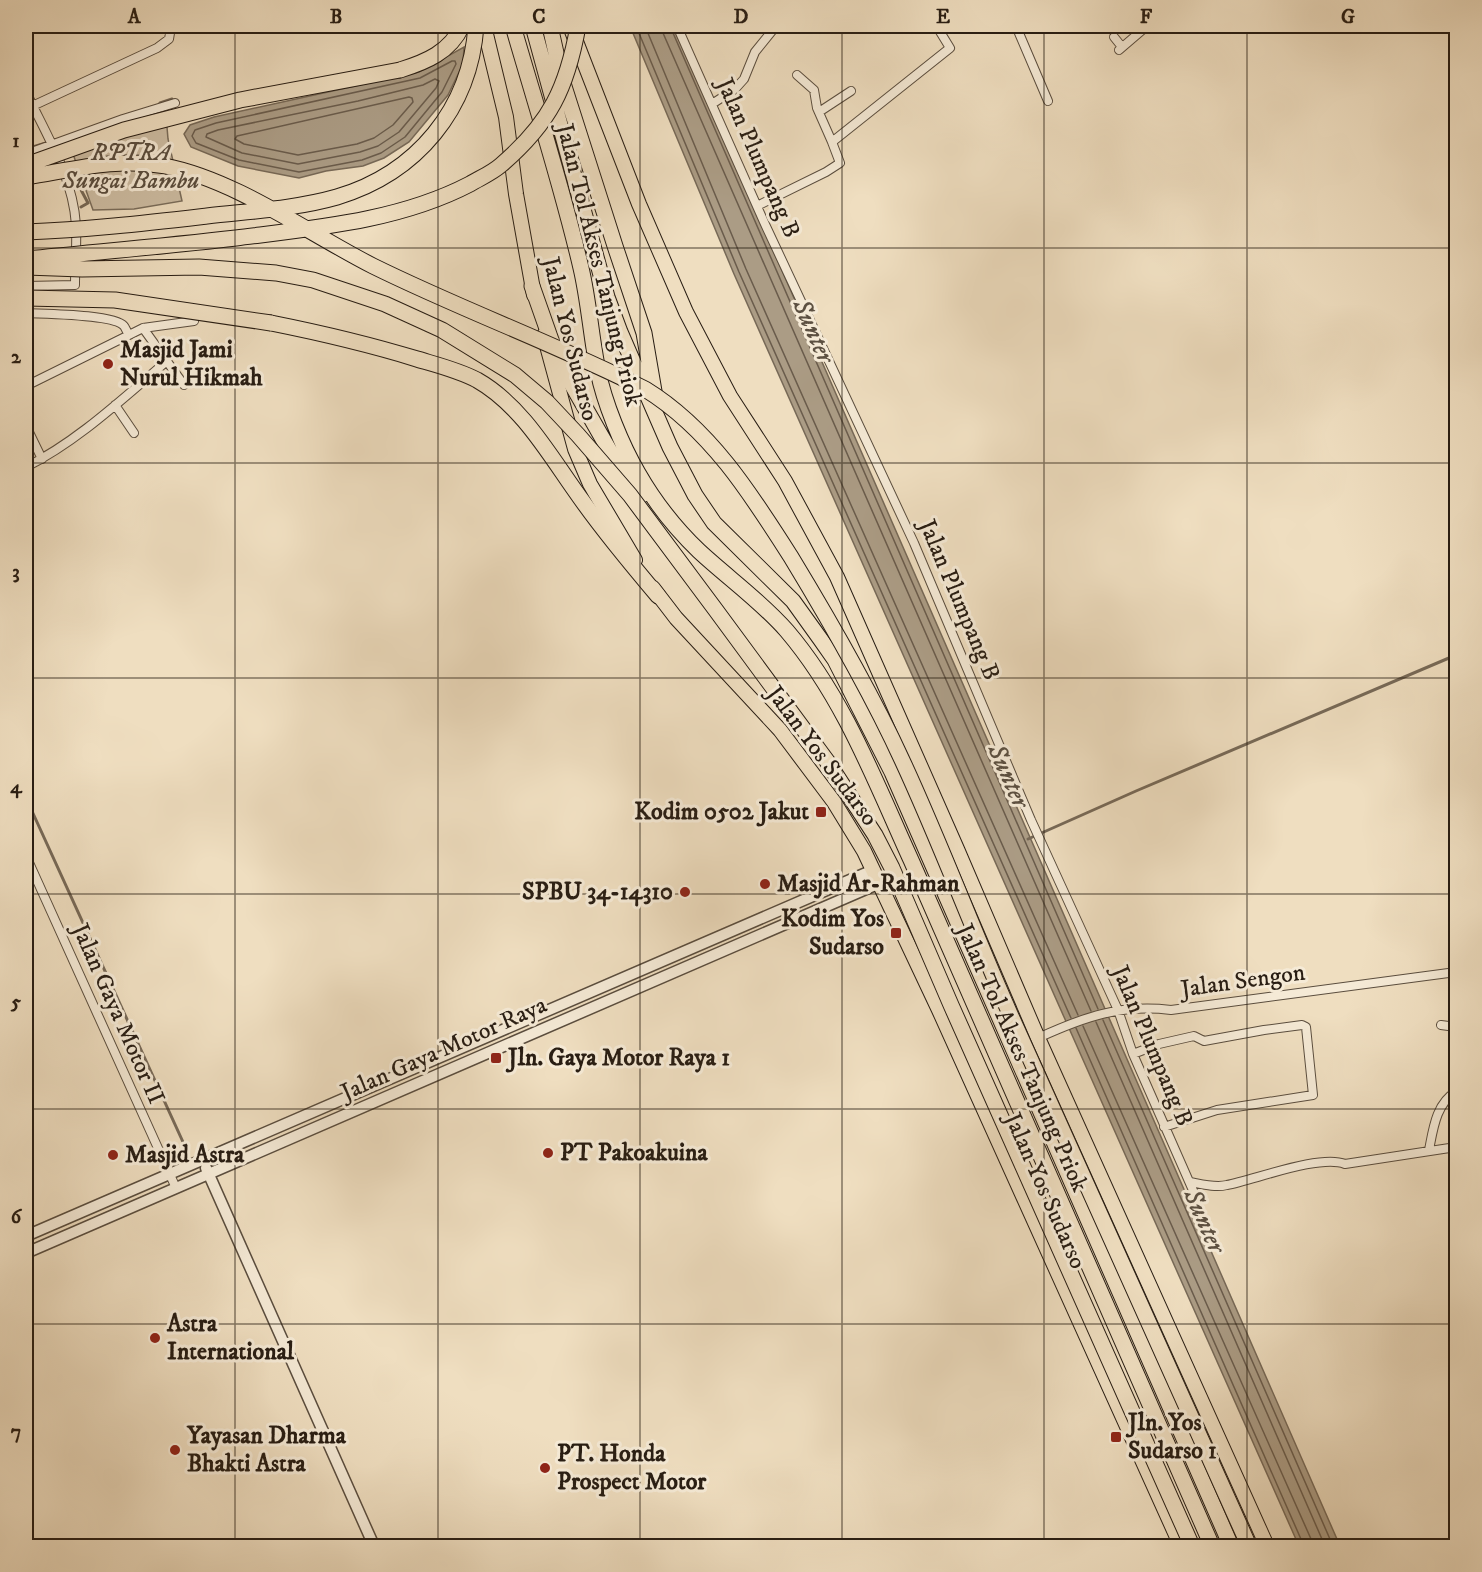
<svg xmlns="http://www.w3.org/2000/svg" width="1482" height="1572" viewBox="0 0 1482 1572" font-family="'IM FELL DW Pica',serif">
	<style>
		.green { fill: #cdbda3; stroke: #7a6d5b; stroke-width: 1.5 }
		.water { fill: #ab9c85; stroke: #776957; stroke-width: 1.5 }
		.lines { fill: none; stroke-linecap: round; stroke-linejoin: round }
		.shore { stroke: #6a5c4c; stroke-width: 1.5 }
		.stream { stroke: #776957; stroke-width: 3 }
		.minor-casing { stroke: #5a4d3e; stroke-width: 10 }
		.tertiary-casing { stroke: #5a4d3e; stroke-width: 13 }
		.trunk-casing { stroke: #281d13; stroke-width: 16 }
		.motorway-casing { stroke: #281d13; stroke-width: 17 }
		.minor { stroke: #f5ead6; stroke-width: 8 }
		.tertiary { stroke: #f5ead6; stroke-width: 10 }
		.trunk { stroke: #efdec0; stroke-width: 14 }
		.motorway { stroke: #efdec0; stroke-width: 15 }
		.motorway-bridge-casing { stroke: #281d13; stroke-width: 17; stroke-linecap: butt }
		.motorway-bridge { stroke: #efdec0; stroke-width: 15 }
		.grid { fill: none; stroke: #281d13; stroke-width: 1.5; stroke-opacity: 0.55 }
		.poi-dot { fill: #8f2418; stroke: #f5ead6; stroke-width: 2 }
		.labels { text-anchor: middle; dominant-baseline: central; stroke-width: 6; stroke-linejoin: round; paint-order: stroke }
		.park-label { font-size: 24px; font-style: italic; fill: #5a4d3e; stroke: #f5ead6 }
		.street-label { font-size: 24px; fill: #281d13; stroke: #f5ead6 }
		.poi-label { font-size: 24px; font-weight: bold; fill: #281d13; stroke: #f5ead6; text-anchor: start }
		.water-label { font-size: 26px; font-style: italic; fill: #5c5041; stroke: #f5ead6 }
		.neatline { fill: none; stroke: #281d13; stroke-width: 2 }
		.grid-label { font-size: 20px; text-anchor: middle; font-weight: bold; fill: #281d13 }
	</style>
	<rect width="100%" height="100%" fill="#efdec0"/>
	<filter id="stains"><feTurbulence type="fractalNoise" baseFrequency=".00333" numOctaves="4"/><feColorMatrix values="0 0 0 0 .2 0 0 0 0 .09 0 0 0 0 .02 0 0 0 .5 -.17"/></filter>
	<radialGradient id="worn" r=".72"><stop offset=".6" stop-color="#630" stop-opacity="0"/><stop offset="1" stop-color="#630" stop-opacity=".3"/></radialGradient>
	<!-- green -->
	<path class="green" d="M166 115 168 139 182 201 134 209 93 210 68 140Z"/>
	<!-- water -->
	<path class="water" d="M630 26H675L1340 1546H1299L734 274Z
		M464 47 463 64 448 95 409 142 384 158 363 166 326 171 299 178 238 166 191 147 184 134 190 125 214 117 419 72Z"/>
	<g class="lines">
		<!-- shore -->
		<path class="shore" d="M636 26 739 272 1071 1018
			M645 26 746 269 1078 1015
			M662 26 663 33 1091 1011
			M670 26 1098 1009
			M452 61H455L456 64 442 92 405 137 381 153 362 160 299 172 239 160 196 143 192 136 195 130 216 123 420 78Z
			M435 79 439 81 436 88 399 132 378 146 360 152 298 164 242 153 206 137 207 134 218 130 358 101 423 85Z
			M409 97 412 98 413 102 393 125 374 138 357 144 298 155 244 144 235 139 237 136Z
			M1103 1020 1333 1546
			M1096 1022 1325 1546
			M1083 1026 1311 1539 1312 1546
			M1076 1028 1304 1546"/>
		<!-- stream -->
		<path class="stream" d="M160 103 172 99
			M26 149 46 143
			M72 173 88 203 81 207
			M26 798 183 1142
			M1028 839 1136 791 1456 655"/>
		<!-- minor casing -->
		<g class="minor-casing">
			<path id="minor" d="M677 26 764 222 914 543 1031 820 1118 1010 1133 1054 1195 1195
				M1016 26 1048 101
				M1114 37 1122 47
				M1119 50 1147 26
				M797 75 814 90 817 108 832 142
				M26 92C46 134 73 177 76 225 77 245 75 265 75 285L26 286
				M712 104 735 89 744 79 755 52 776 26
				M26 109 157 48 169 39 170 33 165 26
				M819 112 851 91
				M26 154 123 119 175 103
				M757 206 826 172 840 163 832 142 950 48 939 30V26
				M26 313C43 314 114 314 124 326 125 327 128 334 129 335L26 386
				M143 328 184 385
				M129 335 143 328 194 321
				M115 405 134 433
				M26 426 42 459
				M26 467C78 441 122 399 167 361
				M26 856 176 1188
				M1441 1025 1456 1027
				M1038 1038C1084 1017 1120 1004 1171 1010L1456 972
				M1133 1054 1159 1044 1194 1036 1204 1041 1264 1030 1302 1025 1306 1027 1313 1095 1217 1110 1164 1127
				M1429 1150C1433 1130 1436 1103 1456 1092
				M1190 1182C1201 1184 1215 1188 1227 1185 1254 1180 1320 1154 1345 1164L1456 1147"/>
		</g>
		<!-- tertiary casing -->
		<g class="tertiary-casing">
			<path id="tertiary" d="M206 1168 374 1546
				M26 1236 873 870
				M26 1253 880 883"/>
		</g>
		<!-- trunk casing -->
		<g class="trunk-casing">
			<path id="trunk" d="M484 26 506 117 516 194 534 295
				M570 26 639 204 686 312 730 396 785 481 837 577 957 849 1038 1038 1267 1546
				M544 335 575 449 590 484 635 560
				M653 588 676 618 780 730 834 802 864 851 939 1010 1181 1546"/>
		</g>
		<!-- motorway casing -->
		<g class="motorway-casing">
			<path id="motorway" d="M513 26C536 106 562 186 581 268 589 302 591 337 598 371 604 402 622 446 638 473 654 501 676 529 699 551 728 578 761 601 787 631 844 698 875 781 911 860L1212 1546
				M533 26 607 297 620 332 670 447 695 495 714 523 793 601 821 640 835 660 892 772 1231 1546
				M550 26 562 80 615 246 644 333 655 397
				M400 70C426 62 450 52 462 26
				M532 286 551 340 571 383 616 462 642 495
				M271 323C321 333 368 344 417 359 437 365 458 370 477 380 523 406 551 458 581 499 605 533 631 564 658 596"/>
		</g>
		<!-- minor -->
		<use href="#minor" class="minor"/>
		<!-- tertiary -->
		<use href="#tertiary" class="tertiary"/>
		<!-- trunk -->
		<use href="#trunk" class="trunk"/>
		<!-- motorway -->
		<use href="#motorway" class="motorway"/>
		<!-- motorway-bridge casing -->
		<g class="motorway-bridge-casing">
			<path id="motorway-bridge" d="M26 165 124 130 240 100 400 70
				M26 177C72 170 117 157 165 166 236 180 308 233 373 266 462 310 556 344 645 389 710 429 751 494 791 557 831 623 870 690 902 760 941 844 973 931 1011 1016 1089 1193 1170 1369 1249 1546
				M26 232C86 230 146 223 207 216 250 211 295 209 337 197 417 173 470 109 476 26
				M28 259C97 252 167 246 236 238 315 228 399 221 470 184 480 178 492 173 501 165 550 123 567 88 578 26
				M26 267 82 269 199 267 276 273 313 280 385 304 442 330 515 375 547 402 578 435 630 495 715 609 827 761 875 835 892 868 951 1005 1192 1546
				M26 298 115 300 271 323"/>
		</g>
		<!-- motorway-bridge -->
		<use href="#motorway-bridge" class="motorway-bridge"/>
	</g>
	<!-- grid -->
	<path class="grid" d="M235 26V1546M438 26V1546M640 26V1546M842 26V1546M1044 26V1546M1247 26V1546M26 248H1456M26 463H1456M26 678H1456M26 894H1456M26 1109H1456M26 1324H1456"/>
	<!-- markers -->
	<g class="poi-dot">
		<circle cx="108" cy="364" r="6"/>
		<rect x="815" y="806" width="12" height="12" rx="3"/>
		<circle cx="765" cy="884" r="6"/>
		<circle cx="685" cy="892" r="6"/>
		<rect x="890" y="927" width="12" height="12" rx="3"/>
		<rect x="490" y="1052" width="12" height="12" rx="3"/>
		<circle cx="548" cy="1153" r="6"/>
		<circle cx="113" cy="1155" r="6"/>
		<circle cx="155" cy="1338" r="6"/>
		<rect x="1110" y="1431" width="12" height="12" rx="3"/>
		<circle cx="175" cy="1450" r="6"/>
		<circle cx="545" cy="1468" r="6"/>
	</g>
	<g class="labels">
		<!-- park labels -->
		<g class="park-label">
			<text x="131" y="153">RPTRA<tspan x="131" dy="28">Sungai Bambu</tspan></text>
		</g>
		<!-- street labels -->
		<g class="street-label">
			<text transform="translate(758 158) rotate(66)">Jalan Plumpang B</text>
			<text transform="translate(599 265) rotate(76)">Jalan Tol Akses Tanjung Priok</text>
			<text transform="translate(570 339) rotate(76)">Jalan Yos Sudarso</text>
			<text transform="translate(959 600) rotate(67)">Jalan Plumpang B</text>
			<text transform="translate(822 756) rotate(53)">Jalan Yos Sudarso</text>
			<text transform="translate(1243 981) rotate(-8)">Jalan Sengon</text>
			<text transform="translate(118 1014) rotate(66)">Jalan Gaya Motor II</text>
			<text transform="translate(1152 1046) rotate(67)">Jalan Plumpang B</text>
			<text transform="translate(444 1049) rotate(-24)">Jalan Gaya Motor Raya</text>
			<text transform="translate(1022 1058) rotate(66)">Jalan Tol Akses Tanjung Priok</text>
			<text transform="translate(1045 1191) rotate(66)">Jalan Yos Sudarso</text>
		</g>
		<!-- poi labels -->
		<g class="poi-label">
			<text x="120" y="350">Masjid Jami<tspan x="120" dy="28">Nurul Hikmah</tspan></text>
			<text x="809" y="812" text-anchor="end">Kodim 0502 Jakut</text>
			<text x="777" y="884">Masjid Ar-Rahman</text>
			<text x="673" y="892" text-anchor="end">SPBU 34-14310</text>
			<text x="884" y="919" text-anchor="end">Kodim Yos<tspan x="884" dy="28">Sudarso</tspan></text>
			<text x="508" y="1058">Jln. Gaya Motor Raya 1</text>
			<text x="560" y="1153">PT Pakoakuina</text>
			<text x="125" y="1155">Masjid Astra</text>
			<text x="167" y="1324">Astra<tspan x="167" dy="28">International</tspan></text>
			<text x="1128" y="1423">Jln. Yos<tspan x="1128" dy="28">Sudarso 1</tspan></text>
			<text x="187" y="1436">Yayasan Dharma<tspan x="187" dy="28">Bhakti Astra</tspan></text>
			<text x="557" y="1454">PT. Honda<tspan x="557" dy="28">Prospect Motor</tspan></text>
		</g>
		<!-- water labels -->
		<g class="water-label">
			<text transform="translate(813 331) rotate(66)">Sunter</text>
			<text transform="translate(1008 776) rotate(66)">Sunter</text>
			<text transform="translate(1204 1221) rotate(66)">Sunter</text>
		</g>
	</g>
	<!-- margin -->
	<rect width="1482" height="1572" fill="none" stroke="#efdec0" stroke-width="66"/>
	<rect x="33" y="33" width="1416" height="1506" class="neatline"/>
	<g class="grid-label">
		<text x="134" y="23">A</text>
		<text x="336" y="23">B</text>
		<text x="539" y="23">C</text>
		<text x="741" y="23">D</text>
		<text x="943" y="23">E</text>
		<text x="1146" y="23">F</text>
		<text x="1348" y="23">G</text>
		<text x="16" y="147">1</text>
		<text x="16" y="363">2</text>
		<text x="16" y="578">3</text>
		<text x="16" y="793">4</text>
		<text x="16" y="1008">5</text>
		<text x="16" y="1223">6</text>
		<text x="16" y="1438">7</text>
	</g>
	<rect width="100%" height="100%" filter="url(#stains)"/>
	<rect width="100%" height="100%" fill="url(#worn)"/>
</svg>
